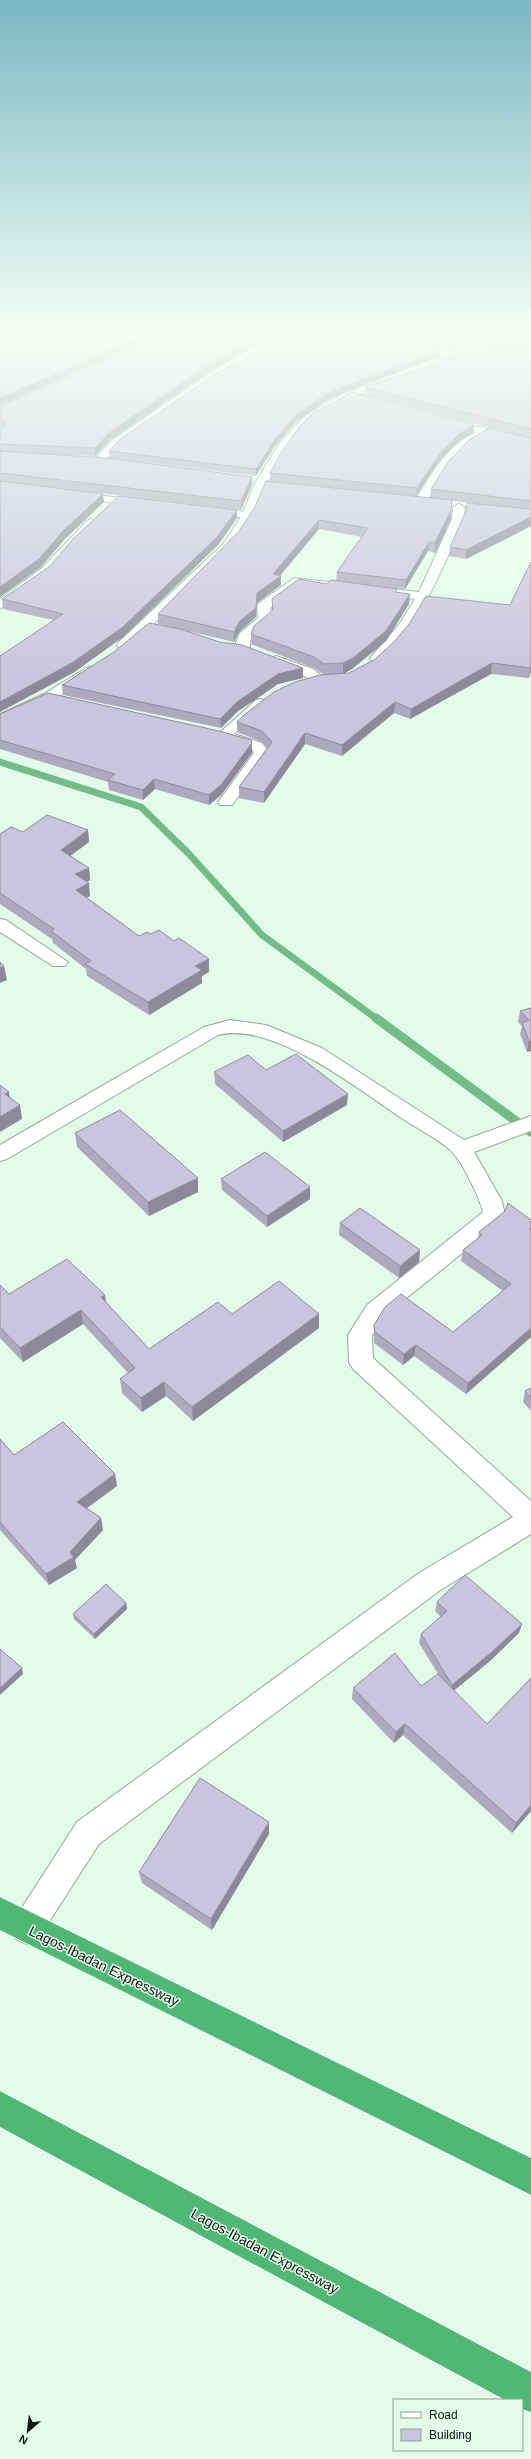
<svg xmlns="http://www.w3.org/2000/svg" width="531" height="2459" viewBox="0 0 531 2459" font-family="Arial,sans-serif">
	<style>
		.lines { fill: none; stroke-linecap: round; stroke-linejoin: round }
		.stream-far1 { stroke: #75bb8a; stroke-width: 7 }
		.stream { stroke: #75bb8a; stroke-width: 9 }
		.street-casing { stroke: #90a896; stroke-width: 2 }
		.secondary-casing { stroke: #90a896; stroke-width: 2 }
		.highway-casing { stroke: #fff; stroke-width: 2 }
		.street { fill: #fff; fill-rule: evenodd }
		.secondary { fill: #fff; fill-rule: evenodd }
		.highway { fill: #51b776; fill-rule: evenodd }
		.wall { fill: #aea9bf }
		.shaded-wall { fill: #8d899b }
		.building { fill: #cac4de; stroke: #8d899b }
		.labels { text-anchor: middle; dominant-baseline: central; stroke-width: 3; stroke-linejoin: round; paint-order: stroke }
		.near-street-label { font-size: 14px; fill: #0c150f; stroke: #e3fce9 }
	</style>
	<rect width="100%" height="100%" fill="#e3fce9"/>
	<g class="lines">
		<!-- stream-far1 -->
		<path class="stream-far1" d="M0 762 141 807 189 854 262 935 377 1019"/>
		<!-- stream -->
		<path class="stream" d="M376 1018 531 1132"/>
		<!-- street casing -->
		<g class="street-casing">
			<path id="street" d="M280 334H311L324 338 319 341Z
				M411 347 456 352 461 355 456 358 408 352 406 350Z
				M213 372 221 374 119 445 103 463H95V459L111 441Z
				M446 419 531 439V445L487 435 457 455 425 503H417L415 501C432 473 446 447 476 432L442 424V420Z
				M75 492 144 501 150 504 144 507 71 497V493Z
				M459 504 465 507 464 519C442 570 422 621 382 661H372L370 658 398 626 415 599 301 585 270 608 272 619 251 637 249 652 244 653 239 652 235 645 240 633 258 618 257 607 258 604 294 578 419 592 452 519 453 507Z
				M208 508 248 512 254 515 248 518 204 513 202 511Z
				M91 519 97 523 95 525 49 575 0 609V599L41 569 87 521Z
				M276 656 313 669 327 680 325 683H315L303 675 271 663 269 660Z
				M261 699 268 703 266 706 234 734 262 743 270 753 232 805H220L218 802 254 753 252 749 219 738 217 735 256 700Z
				M0 919 6 920 68 962 65 966H53L0 932Z
				M230 1020 266 1025 322 1048 464 1140 531 1116V1131L474 1152 502 1201 505 1215 502 1221 383 1317 372 1336 373 1358 531 1501V1534L439 1591 99 1844 38 1939 27 1944 16 1939 11 1928 16 1917 77 1822 419 1573 513 1517 353 1369 349 1362 348 1335 367 1305 483 1212C480 1199 463 1163 453 1153 444 1142 416 1128 403 1119 358 1089 273 1021 218 1035L7 1159 0 1161V1145L204 1027Z"/>
		</g>
		<!-- secondary casing -->
		<g class="secondary-casing">
			<path id="secondary" d="M477 334H487C479 345 454 367 440 363V359L462 349Z
				M391 378 399 380 351 397 313 420 288 446 266 485 254 515 232 548 129 648H119L117 645 119 642 224 543 242 515 254 485 279 444 305 416 345 393Z
				M88 667 93 668 95 671 93 674 54 700 0 723V714L44 694Z"/>
		</g>
		<!-- highway casing -->
		<g class="highway-casing">
			<path id="highway" d="M0 1897 531 2158V2195L0 1930Z
				M0 2091 531 2372V2412L522 2409V2400H505L0 2127Z"/>
		</g>
		<!-- street -->
		<use href="#street" class="street"/>
		<!-- secondary -->
		<use href="#secondary" class="secondary"/>
		<!-- highway -->
		<use href="#highway" class="highway"/>
	</g>
	<!-- wall -->
	<path class="wall" d="M326 334H474L453 350Z
		M531 334V353L475 347 476 340Z
		M440 351 439 357 348 391 325 402 296 422 275 446 256 476 110 458 109 451Z
		M531 354V438L366 395V387Z
		M207 374 110 440 95 456 39 454 252 485 241 510 0 481V428L2 426H0V407Z
		M474 424 473 432 457 443 441 459 416 496 270 481V473Z
		M531 438V526L466 559 449 556 450 547 497 506 430 498 431 489Z
		M452 500 451 519 435 553 428 551 405 589 369 585 398 593 409 604 386 641 352 669 343 674H323L314 668 251 644V634L272 611V599L327 584 336 581 337 572 362 537 319 529 280 576H281V585L257 603 256 617 239 632 234 642 158 624V614L239 531Z
		M237 510V518L218 545 123 637 73 673 53 620 3 609 2 599Z
		M531 562V671L529 678 491 674 410 719 394 713 342 756 305 744 264 803 239 798V787L267 748 262 742 237 732V722L510 605Z
		M303 668V678L278 684 237 712 221 728 63 695 62 685Z
		M0 714 252 753 221 795 209 805 155 789 143 800 109 790 108 782 0 749Z
		M88 830 89 842 70 856 89 868 90 880 87 882 90 896 86 898 139 936 209 972 202 976V983L149 1015 87 976 86 969 53 943 52 939 0 904V834L23 832Z
		M531 1008V1051L527 1052 520 1034 522 1026 518 1022 520 1011Z
		M266 1070 347 1105 283 1142 215 1084 214 1072Z
		M75 1133 198 1192 149 1216 77 1147Z
		M221 1179 310 1199 267 1227 222 1190Z
		M531 1220V1337L466 1394 414 1356 403 1365 374 1343V1325L453 1332 503 1291 461 1261 463 1250 478 1238 479 1232Z
		M340 1223 420 1250 419 1262 399 1278 339 1235Z
		M0 1285 9 1294 106 1302 149 1349 232 1314H319V1328L193 1421 166 1396 142 1412 122 1393 120 1379 128 1373 83 1324 23 1362 0 1338Z
		M531 1388V1411L523 1402 525 1391Z
		M0 1439 14 1455 115 1474 117 1486 86 1508 101 1518 103 1530 75 1560 77 1568 49 1585 0 1530Z
		M437 1602 519 1633 490 1661 454 1690 531 1811 512 1833 403 1735 394 1743 352 1699 353 1688 421 1686 438 1674 419 1643 421 1634 441 1617 435 1611Z
		M126 1603 127 1609 95 1639 74 1619 73 1614Z
		M269 1834 212 1930 142 1883 139 1872Z"/>
	<!-- shaded-wall -->
	<path class="shaded-wall" d="M0 334H6L0 337Z
		M144 334H156L140 345 0 406V398Z
		M264 334H277L207 374 110 440 95 456V448L110 432 207 366Z
		M465 334H474L453 350V343Z
		M440 351 439 357 348 391 325 402 296 422 275 446 256 476V469L275 439 296 415 325 395 349 384Z
		M474 424 473 432 457 443 441 459 416 496 417 488 442 451 458 435Z
		M252 477V485L241 510V501Z
		M103 494 104 502 64 540 40 568 0 597V587L63 531Z
		M237 510V518L218 545 123 637 73 673 0 712V702Z
		M451 510V519L435 553V543Z
		M531 517V526L466 559V550Z
		M319 520V529L277 579 281 576V585L257 603 256 617 239 632 234 642V632L239 622 257 593Z
		M429 542 428 551 405 589 406 580Z
		M410 594 409 604 386 641 352 669 343 674V663Z
		M492 663 491 674 410 719 411 709Z
		M531 666V671L529 678 530 668Z
		M303 668V678L278 684 237 712 221 728 220 719 237 702 278 674Z
		M395 702 394 713 342 756V745Z
		M305 733V744L264 803V792Z
		M252 743V753L221 795 209 805V795Z
		M154 779 155 789 143 800V790Z
		M88 830 89 842 62 862 61 850Z
		M89 868 90 880 77 887 75 874Z
		M89 883 90 896 77 902 76 890Z
		M209 959V972L202 976V983L149 1015 148 1002 195 966Z
		M4 966 7 980 0 983V968Z
		M529 1041H531V1051L527 1052Z
		M9 1092 11 1106 5 1094Z
		M348 1094 347 1105 283 1142V1131Z
		M20 1105 22 1119 0 1132V1117Z
		M198 1178V1192L149 1216 148 1202Z
		M310 1187V1199L267 1227V1216Z
		M420 1250 419 1262 399 1278 400 1266Z
		M105 1295 107 1309 101 1297Z
		M81 1310 83 1324 23 1362 20 1348Z
		M319 1314V1328L193 1421 192 1407Z
		M531 1328V1337L466 1394 468 1383Z
		M416 1345 414 1356 403 1365 404 1354Z
		M164 1382 166 1396 142 1412 141 1398Z
		M115 1474 117 1486 79 1514 77 1502Z
		M101 1518 103 1530 75 1560 77 1568 49 1585 46 1574 70 1552Z
		M126 1603 127 1609 95 1639 94 1634Z
		M522 1624 519 1633 490 1661 450 1694 452 1685Z
		M22 1668 23 1674 0 1695V1688Z
		M405 1724 403 1735 394 1743 396 1732Z
		M531 1805V1811L512 1833 516 1823Z
		M269 1822V1834L212 1930 211 1919Z"/>
	<!-- building -->
	<path class="building" d="M7 334H144L140 337 0 398V338Z
		M160 334H264L207 366 110 432 95 448 0 444V428L5 424 4 420 0 418V407L147 344Z
		M290 334H299L440 351 349 384 325 395 296 415 275 439 256 469 109 451 120 439 215 374Z
		M385 334H465L453 343Z
		M482 334H531V345L476 340Z
		M467 347 531 354V429L366 387 427 367Z
		M352 392 474 424 458 435 442 451 417 488 270 473 282 451 301 425 313 413Z
		M489 428 531 438V501L431 489 448 462 469 440Z
		M0 451 107 458 252 477 241 501 0 473Z
		M0 481 103 494 63 531 39 559 0 587Z
		M266 481 452 500 451 510 435 543 429 542 406 580 337 572 368 528 319 520 273 574 281 576 257 593 256 608 239 622 234 632 158 614 239 531 255 507Z
		M119 496 237 510 217 537 123 627 72 663 0 702V656L63 614 2 599 49 567 73 539Z
		M467 503 531 509V517L466 550 450 547 466 511Z
		M531 562V666L530 668 492 663 411 709 395 702 342 745 305 733 264 792 239 787 272 742 262 731 237 722 244 715 274 692 295 682 320 675 349 673 374 660 393 643 409 624 426 596 510 605Z
		M299 579 327 584 330 580 398 589 395 592 410 594 386 631 353 658 343 663 324 664 314 657 251 634 254 626 273 610 272 599Z
		M149 623 180 629 220 642 242 645 303 668 278 674 237 702 220 719 62 685 114 652Z
		M48 693 219 731 251 740 252 743 221 785 209 795 154 779 143 790 108 780 115 774 0 740V714Z
		M47 815 88 830 61 850 89 868 75 874 89 883 76 890 139 936 147 932 151 934 159 930 174 941 179 938 209 959 195 966 202 970 148 1002 85 964 91 961 51 931 54 929 0 893V834L11 827 23 832Z
		M0 962 4 966 0 968Z
		M531 1008V1041H529L522 1023 529 1020 520 1011Z
		M296 1054 348 1094 283 1131 214 1072 248 1055 266 1070Z
		M0 1085 9 1092 5 1094 20 1105 0 1117Z
		M120 1110 198 1178 148 1202 75 1133Z
		M265 1152 310 1187 267 1216 221 1179Z
		M508 1203 531 1220V1228L529 1229 531 1230V1328L468 1383 416 1345 404 1354 375 1332 374 1325 385 1307 401 1294 453 1332 511 1284 463 1250 482 1235 479 1232 505 1211Z
		M360 1208 420 1250 400 1266 340 1223Z
		M67 1259 105 1295 101 1297 149 1349 218 1302 232 1314 279 1281 319 1314 192 1407 164 1382 141 1398 120 1379 135 1368 81 1310 20 1348 0 1327V1285L9 1294Z
		M531 1388V1398L525 1391Z
		M63 1422 115 1474 77 1502 101 1518 70 1552 74 1557 46 1574 0 1522V1439L14 1455Z
		M465 1575 522 1624 492 1652 452 1685 421 1634 447 1611 437 1602Z
		M106 1584 126 1603 94 1634 73 1614Z
		M0 1649 22 1668 0 1688Z
		M395 1653 421 1686 438 1674 487 1724 531 1678V1805L516 1823 405 1724 396 1732 353 1688Z
		M200 1778 269 1822 211 1919 139 1872Z"/>
	<!-- sky -->
	<linearGradient id="sky" x2="0" y2="1"><stop stop-color="#7ab7c2"/><stop offset="0.49" stop-color="#f2fef5"/><stop offset="1" stop-color="#f2fef5" stop-opacity="0"/></linearGradient>
	<rect width="531" height="679" fill="url(#sky)"/>
	<g class="labels">
		<!-- near-street labels -->
		<g class="near-street-label">
			<text transform="translate(104 1966) rotate(26)">Lagos-Ibadan Expressway</text>
			<text transform="translate(265 2251) rotate(28)">Lagos-Ibadan Expressway</text>
		</g>
	</g>
	<!-- legend -->
	<rect x="393" y="2399" width="130" height="52" fill="#e3fce9" stroke="#8da092"/>
	<rect x="401" y="2412" width="20" height="6" fill="#ffffff" stroke="#8da092"/>
	<text x="429" y="2419" font-size="12" fill="#0c150f">Road</text>
	<rect x="401" y="2429" width="20" height="12" fill="#cac4de" stroke="#8da092"/>
	<text x="429" y="2439" font-size="12" fill="#0c150f">Building</text>
	<!-- north arrow -->
	<g transform="translate(28 2431) rotate(208)" stroke="#e3fce9" stroke-width="3" paint-order="stroke">
	<path d="M0-3L7 15L0 10L-7 15Z" fill="#0c150f"/>
	<text y="-6" font-size="11" font-weight="bold" text-anchor="middle" fill="#0c150f">N</text>
	</g>
</svg>
